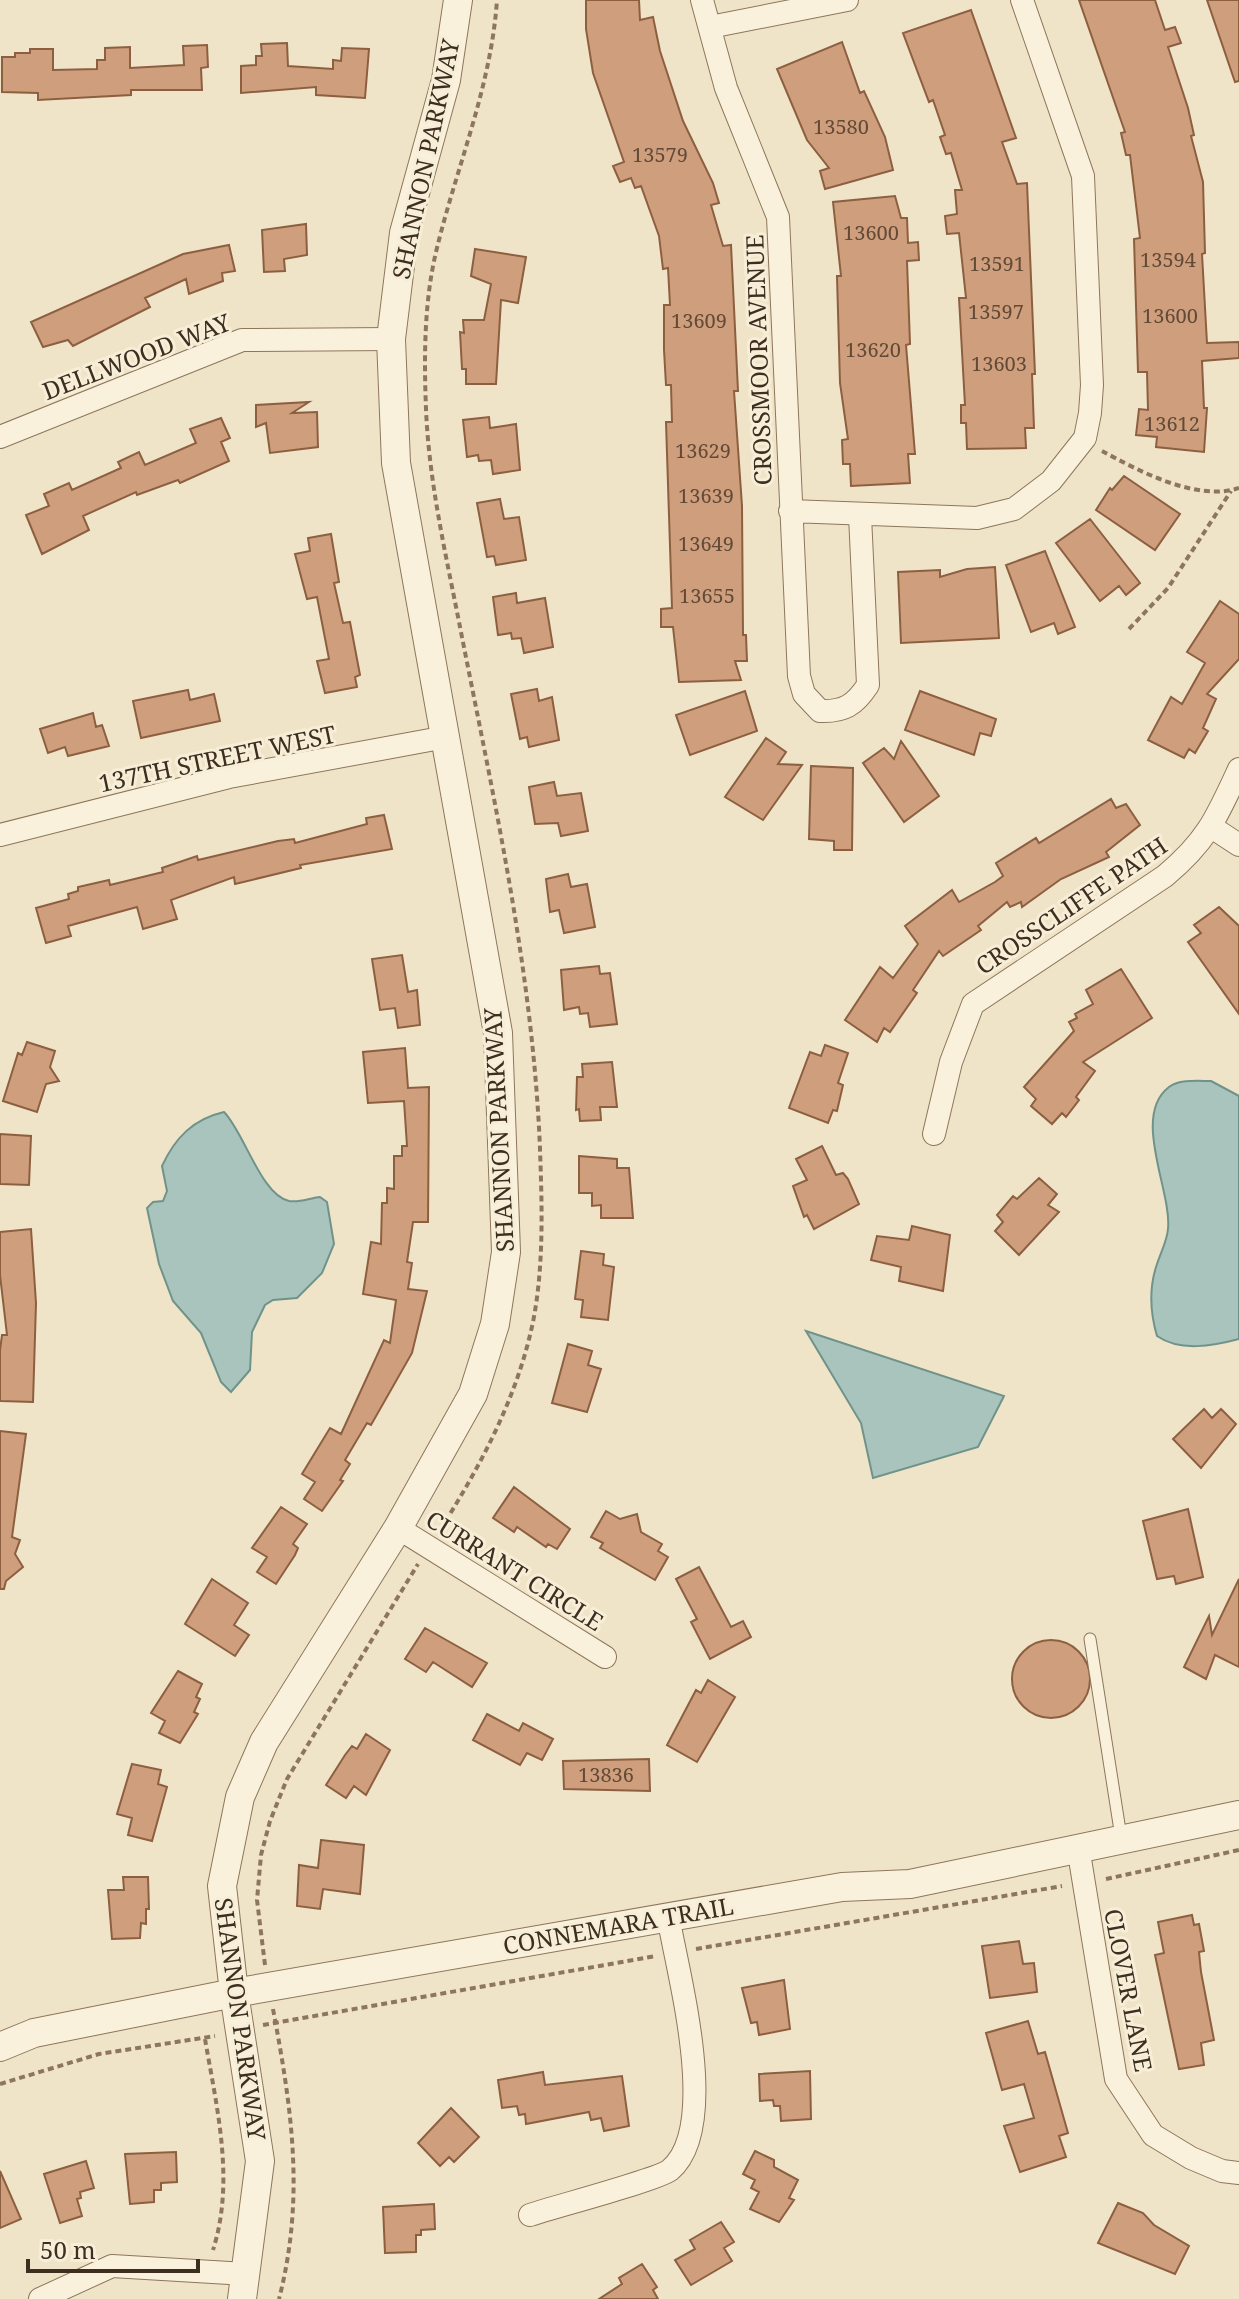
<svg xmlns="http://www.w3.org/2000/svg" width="1239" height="2299" viewBox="0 0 1239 2299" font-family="'Noto Serif',serif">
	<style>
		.water { fill: #a9c4bc; stroke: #6f938a; stroke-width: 2 }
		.building { fill: #cf9f7d; stroke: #8d5f41; stroke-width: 2 }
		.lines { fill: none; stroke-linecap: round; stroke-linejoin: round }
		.service-casing { stroke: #8d765c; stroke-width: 13 }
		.minor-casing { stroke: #8d765c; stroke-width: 24 }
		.tertiary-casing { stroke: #8d765c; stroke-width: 30 }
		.path { stroke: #8d765c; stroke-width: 4; stroke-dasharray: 6 4; stroke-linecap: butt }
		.service { stroke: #faf1dc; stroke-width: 11 }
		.minor { stroke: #faf1dc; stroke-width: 22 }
		.tertiary { stroke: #faf1dc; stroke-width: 28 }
		.labels { text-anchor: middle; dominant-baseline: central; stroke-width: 6; stroke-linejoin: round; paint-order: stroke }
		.number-label { font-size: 20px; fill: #624a37 }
		.street-label { font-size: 24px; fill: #3d2e20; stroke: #f7eed8 }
	</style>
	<rect width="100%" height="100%" fill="#f0e4c8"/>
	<!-- water -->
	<path class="water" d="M1211 1081 1239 1096V1339C1213 1346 1180 1352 1157 1336 1150 1312 1149 1287 1157 1264 1161 1252 1167 1241 1168 1229 1172 1191 1131 1116 1169 1087 1180 1079 1198 1081 1211 1081Z
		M224 1112C244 1132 261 1195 289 1201 300 1203 309 1198 320 1197L327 1202 334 1244 322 1273 297 1298 273 1300 265 1305 252 1332 250 1370 231 1392 221 1382 201 1333 173 1301 159 1264 147 1208 153 1202 163 1201 167 1191 162 1166C175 1138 193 1119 224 1112Z
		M806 1331 1004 1396 978 1447 873 1478 861 1423Z"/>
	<!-- building -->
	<path class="building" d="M586 0H639L640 20 653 17 660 51 683 121 713 183 719 203 711 205 723 246 731 245 738 391H734L742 506 743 635H746L747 661H735L741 680 679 682 673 627H661V609L672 608 666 422H672L671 385H666L664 350V305H670L668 268 663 269 659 236 641 186 635 188 631 178 620 182 613 166 624 162 593 73 586 29Z
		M1079 0H1155L1165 30 1175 27 1181 43 1168 47 1188 108 1194 135 1191 136 1203 182 1205 253 1202 254 1207 343 1239 342V358L1202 361 1204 408H1207L1204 452 1156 447 1157 437 1136 435 1139 409 1148 410 1147 372H1138L1134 239 1140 238 1130 155H1126L1121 133 1125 132Z
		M1207 0H1239V81L1235 82Z
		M971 10 1016 138 1002 142 1017 184 1027 183 1035 374H1032L1034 428H1025L1026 448 967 449 966 423H961V405H965L959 298H966L959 233 947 234 945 216 957 214 955 190H962L951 153 946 154 940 137 945 135 933 100 929 102 903 33Z
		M842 42 860 93 864 91 885 137 893 170 825 189 820 171 829 168 807 140 777 69Z
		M287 43 288 66 333 69V60L341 61 342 48 369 49 365 98 316 95V87L241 93V66L256 65V56H262L261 44Z
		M207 45 208 67 201 68 202 90H131V95L38 100V93L2 92V57H15V53H30V49H53V70L97 69V60H105V48L130 47V68L184 65 183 46Z
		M895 196 901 218H907L908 243 918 242 919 260 907 261 910 344 906 345 915 454H908L910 483 851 486 850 464H843L842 440 848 439 840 383 837 276H841L833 202Z
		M306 224 307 255 284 259 285 271 264 272 262 230Z
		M229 245 235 271 222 273 223 281 189 294 186 279 145 298 150 307 73 346 68 340 43 347 31 322 183 254Z
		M475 249 526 257 518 303 501 300 496 384H466V369H462L460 332 464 333 463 320H484L491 284 471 276Z
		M309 402 292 413 317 412 318 447 270 453 266 423 256 427V405Z
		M489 417 490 428 516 424 520 470 493 474 491 460 479 461 478 455 467 457 463 420Z
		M221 418 230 438 221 442 229 461 180 483 178 480 137 495 136 492 83 516 89 530 42 554 26 515 49 506 44 494 69 483 72 490 121 468 118 462 139 452 145 465 196 443 190 429Z
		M1124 476 1180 514 1155 550 1096 510 1110 488 1112 490Z
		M500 499 504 519 519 517 526 560 496 565 494 556 487 557 477 503Z
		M1090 519 1140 583 1126 595 1119 586 1100 601 1056 543Z
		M331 534 339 582 334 583 343 623 350 622 360 675 355 677 357 687 325 693 317 661 329 659 317 597 307 599 295 554 310 551 308 538Z
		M1045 551 1075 627 1058 634 1054 623 1031 632 1006 565Z
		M995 567 999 638 901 643 898 572 940 570V577L967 569Z
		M516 593 517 603 545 598 553 647 524 653 521 638 512 639 511 633 498 635 493 597Z
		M1220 601 1239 614V659L1207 694 1216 699 1203 728 1208 731 1195 753 1189 749 1184 758 1148 740 1171 697 1182 704 1205 663 1187 652Z
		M537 689 539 701 552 697 559 740 529 747 527 737 520 739 511 694Z
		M188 690 190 700 214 694 220 721 141 738 133 701Z
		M745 691 757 731 690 755 676 715Z
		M920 691 996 719 991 736 980 733 974 755 905 730Z
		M93 713 96 727 102 725 109 746 68 756 65 747 48 753 40 729Z
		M766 738 786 752 778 764 802 765 763 820 725 797Z
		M901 741 939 796 904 822 863 763 884 748 894 759Z
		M811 766 853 768 852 850H834V841L809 839Z
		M554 782 557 796 581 793 588 831 561 836 558 823 535 824 529 787Z
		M1111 799 1116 808 1126 804 1140 825 1106 852 1109 857 1061 879 1022 907 1021 902 1010 907 1007 902 978 926 981 930 943 956 939 951 913 990 917 993 890 1032 884 1028 877 1042 845 1020 880 967 893 978 918 944 905 926 952 890 959 902 995 882 1003 876 996 863 1036 838 1039 843Z
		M384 815 392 849 300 865 301 868 235 884 234 877 171 900 177 919 143 929 137 907 68 926 71 936 46 943 36 908 69 899 68 894 78 891V887L109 880 110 885 163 872 162 868 197 856 198 860 278 841 294 839 295 843 367 824 366 818Z
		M568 874 571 887 587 884 595 927 564 933 559 910 550 912 546 879Z
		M1219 907 1239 926V1014L1188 942 1201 933 1194 925Z
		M402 955 408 992 417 990 420 1025 398 1028 395 1008 380 1010 372 959Z
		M599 966 600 974 610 973 617 1024 590 1027 588 1013 580 1014 579 1007 564 1010 561 970Z
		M1121 969 1152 1018 1083 1062 1095 1071 1076 1097 1079 1100 1066 1117 1062 1113 1052 1124 1031 1106 1036 1099 1024 1087 1074 1031 1069 1022 1077 1018 1075 1014 1093 1004 1086 990Z
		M27 1042 55 1051 50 1067 59 1081 46 1084 37 1112 3 1101 18 1053 22 1055Z
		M825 1045 848 1053 838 1083 843 1085 837 1111 833 1110 828 1123 789 1108 810 1052 821 1056Z
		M405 1048 408 1088 429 1087 428 1222H413L407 1262 412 1263 408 1289 427 1291 412 1353 371 1425 367 1423 345 1460 350 1464 340 1480 343 1481 322 1511 304 1499 315 1482 302 1474 330 1428 341 1434 384 1340 390 1343 396 1300 363 1294 371 1242 381 1244 382 1203H387V1188L394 1189V1156H402V1146H407L404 1101 368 1103 363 1052Z
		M612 1062 617 1107H600L601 1120 580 1121 579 1109 576 1110 577 1077H583L582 1064Z
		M0 1134 31 1136 29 1185 0 1184Z
		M822 1146 836 1175 843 1173 848 1179 859 1204 814 1229 807 1215 804 1217 793 1186 807 1180 796 1159Z
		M579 1156 617 1159V1168H629L633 1218H601V1205L592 1206V1193H579Z
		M1039 1178 1057 1194 1048 1205 1059 1212 1019 1255 995 1231 1003 1222 997 1215 1013 1196 1017 1199Z
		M912 1226 950 1235 943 1291 899 1281 901 1267 871 1260 877 1236 909 1240Z
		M31 1229 36 1303 33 1402 0 1401V1350L2 1335H7L0 1275V1232Z
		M581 1251 604 1254 603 1265 614 1267 608 1320 581 1317 583 1300 575 1299Z
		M568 1344 592 1351 588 1365 601 1369 587 1412 552 1403Z
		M1204 1409 1212 1418 1221 1409 1236 1424 1201 1468 1173 1439Z
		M0 1431 26 1434 12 1537 20 1540 15 1554 23 1567 6 1581 4 1589H0Z
		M514 1487 570 1529 557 1549 548 1544 546 1547 517 1527 514 1532 493 1518Z
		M281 1507 307 1524 293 1544 298 1548 295 1555 276 1584 257 1572 267 1557 252 1548Z
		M1188 1509 1203 1577 1176 1584 1174 1576 1157 1579 1143 1521Z
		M606 1511 620 1519 637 1514 641 1532 662 1544 658 1551 668 1557 655 1580 600 1548 603 1543 591 1537Z
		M699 1567 731 1627 743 1621 751 1637 710 1659 691 1622 697 1619 676 1579Z
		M212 1579 248 1603 234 1625 249 1635 235 1656 185 1624Z
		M1239 1579V1667L1215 1655 1206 1679 1184 1667 1209 1616 1212 1635Z
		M425 1628 487 1663 472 1687 433 1662 426 1672 405 1659Z
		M1012 1679a39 39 0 1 1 78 0a39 39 0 1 1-78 0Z
		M178 1671 202 1684 196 1697 200 1699 194 1712 198 1714 180 1743 159 1733 165 1721 151 1713Z
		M708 1680 735 1697 697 1762 667 1745 696 1690 701 1693Z
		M487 1714 519 1731 523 1723 553 1739 542 1760 527 1753 520 1765 473 1740Z
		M366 1734 390 1750 366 1795 354 1786 346 1798 326 1785 345 1755 352 1746 357 1749Z
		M649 1759 650 1791 564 1789 563 1761Z
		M132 1764 161 1770 158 1784 167 1787 152 1841 128 1835 132 1818 117 1814Z
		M321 1840 364 1845 360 1894 323 1889 320 1909 297 1906 299 1865 318 1868Z
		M123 1877H148L149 1909H146V1924L141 1923 140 1938 112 1939 108 1890H124Z
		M1192 1915 1194 1925 1199 1924 1204 1951 1199 1952 1201 1972 1214 2040 1201 2043 1204 2065 1179 2069 1155 1955 1164 1953 1158 1922Z
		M1019 1941 1023 1964 1034 1963 1037 1992 990 1998 982 1946Z
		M784 1980 790 2029 759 2035 757 2022 751 2023 742 1988Z
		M1028 2021 1038 2054 1045 2052 1068 2133 1059 2136 1066 2157 1020 2172 1004 2126 1034 2118 1024 2084 1002 2090 986 2033Z
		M810 2071 811 2119 781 2121 780 2106H774L773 2100 760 2101 759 2074Z
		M543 2072 545 2085 622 2076 629 2126 604 2131 601 2118 591 2120 589 2112 526 2124 525 2114 519 2115 517 2106 502 2108 498 2080Z
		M451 2108 479 2137 454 2162 449 2157 440 2166 418 2143Z
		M755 2151 774 2160V2167L798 2180 789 2198 794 2200 779 2222 750 2209 759 2192 751 2188 755 2180 743 2174Z
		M176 2152 177 2182 161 2183V2190H154V2202L130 2204 125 2154Z
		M86 2161 94 2188 80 2192 81 2198 77 2199 82 2216 60 2223 44 2174Z
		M0 2171 21 2219 0 2228Z
		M1118 2203 1143 2213 1154 2225 1189 2246 1175 2274 1098 2243Z
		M434 2204 435 2229 421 2230V2235H416V2252L385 2253 383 2207Z
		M721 2222 734 2242 724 2248 732 2261 691 2285 675 2260 695 2249 690 2240Z
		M642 2264 657 2287 653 2290 658 2299H599L622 2284 619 2278Z"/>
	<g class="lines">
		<!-- service casing -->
		<g class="service-casing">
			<path id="service" d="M1090 1639 1121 1837"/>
		</g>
		<!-- minor casing -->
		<g class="minor-casing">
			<path id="minor" d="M702 0 726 88 778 217 799 676 804 694 820 711C844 712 855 705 868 685L860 516
				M710 27 847 0
				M0 437 242 340 391 339
				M790 511 977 518 1014 509 1051 481 1085 438 1090 413 1092 385 1083 176 1022 0
				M1213 828 1239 845
				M0 835 229 777 446 737
				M934 1134 951 1062 973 1004 1165 876C1207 841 1217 817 1239 769
				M398 1528 605 1657
				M1078 1847 1116 2079 1153 2135 1191 2158 1222 2171 1239 2173
				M530 2215C553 2207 657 2180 670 2170 721 2127 678 1975 668 1916
				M40 2299 112 2266 246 2274"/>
		</g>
		<!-- tertiary casing -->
		<g class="tertiary-casing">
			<path id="tertiary" d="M0 2047 34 2033 234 1993 842 1887 910 1884 1239 1815
				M242 2299 260 2161 234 1993 222 1886 240 1797 264 1742 398 1528 473 1394 495 1324 506 1252 498 1033 396 463 391 339 404 233 446 80 458 0"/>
		</g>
		<!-- path -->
		<path class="path" d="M1102 451C1139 471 1197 502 1239 488
			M1129 629 1168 588 1231 491
			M440 1530C481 1465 517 1398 533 1322 544 1266 542 1206 540 1149 533 974 494 800 460 627 446 555 429 483 426 409 424 358 424 303 436 252 456 168 491 88 497 0
			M1106 1879 1239 1850
			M696 1949 1062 1886
			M265 1965 257 1900 261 1855 270 1821 287 1779 418 1564
			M273 2009C292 2110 305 2198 279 2299
			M263 2025 656 1956
			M205 2039C217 2109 235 2181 213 2250
			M0 2084 99 2054 215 2036"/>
		<!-- service -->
		<use href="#service" class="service"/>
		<!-- minor -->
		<use href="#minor" class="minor"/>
		<!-- tertiary -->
		<use href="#tertiary" class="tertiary"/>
	</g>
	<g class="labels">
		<!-- number labels -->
		<g class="number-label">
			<text x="841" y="126">13580</text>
			<text x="660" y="154">13579</text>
			<text x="871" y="232">13600</text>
			<text x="1168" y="259">13594</text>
			<text x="997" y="263">13591</text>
			<text x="996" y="311">13597</text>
			<text x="1170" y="315">13600</text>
			<text x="699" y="320">13609</text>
			<text x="873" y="349">13620</text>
			<text x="999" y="363">13603</text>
			<text x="1172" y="423">13612</text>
			<text x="703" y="450">13629</text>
			<text x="706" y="495">13639</text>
			<text x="706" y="543">13649</text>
			<text x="707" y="595">13655</text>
			<text x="606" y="1774">13836</text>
		</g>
		<!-- street labels -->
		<g class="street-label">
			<text transform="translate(425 159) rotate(-78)">SHANNON PARKWAY</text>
			<text transform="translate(136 356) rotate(-21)">DELLWOOD WAY</text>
			<text transform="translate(758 360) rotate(-92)">CROSSMOOR AVENUE</text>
			<text transform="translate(217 758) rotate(-12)">137TH STREET WEST</text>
			<text transform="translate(1071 905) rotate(-34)">CROSSCLIFFE PATH</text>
			<text transform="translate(498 1130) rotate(-93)">SHANNON PARKWAY</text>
			<text transform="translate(515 1570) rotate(32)">CURRANT CIRCLE</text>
			<text transform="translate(618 1925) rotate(-10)">CONNEMARA TRAIL</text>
			<text transform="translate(1129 1990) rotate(79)">CLOVER LANE</text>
			<text transform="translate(241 2019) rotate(82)">SHANNON PARKWAY</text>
		</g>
	</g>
	<!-- scale -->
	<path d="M28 2259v12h170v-12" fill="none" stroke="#3d2e20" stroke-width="4"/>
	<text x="40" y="2259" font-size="24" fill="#3d2e20" stroke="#f7eed8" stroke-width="6" paint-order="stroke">50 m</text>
</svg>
